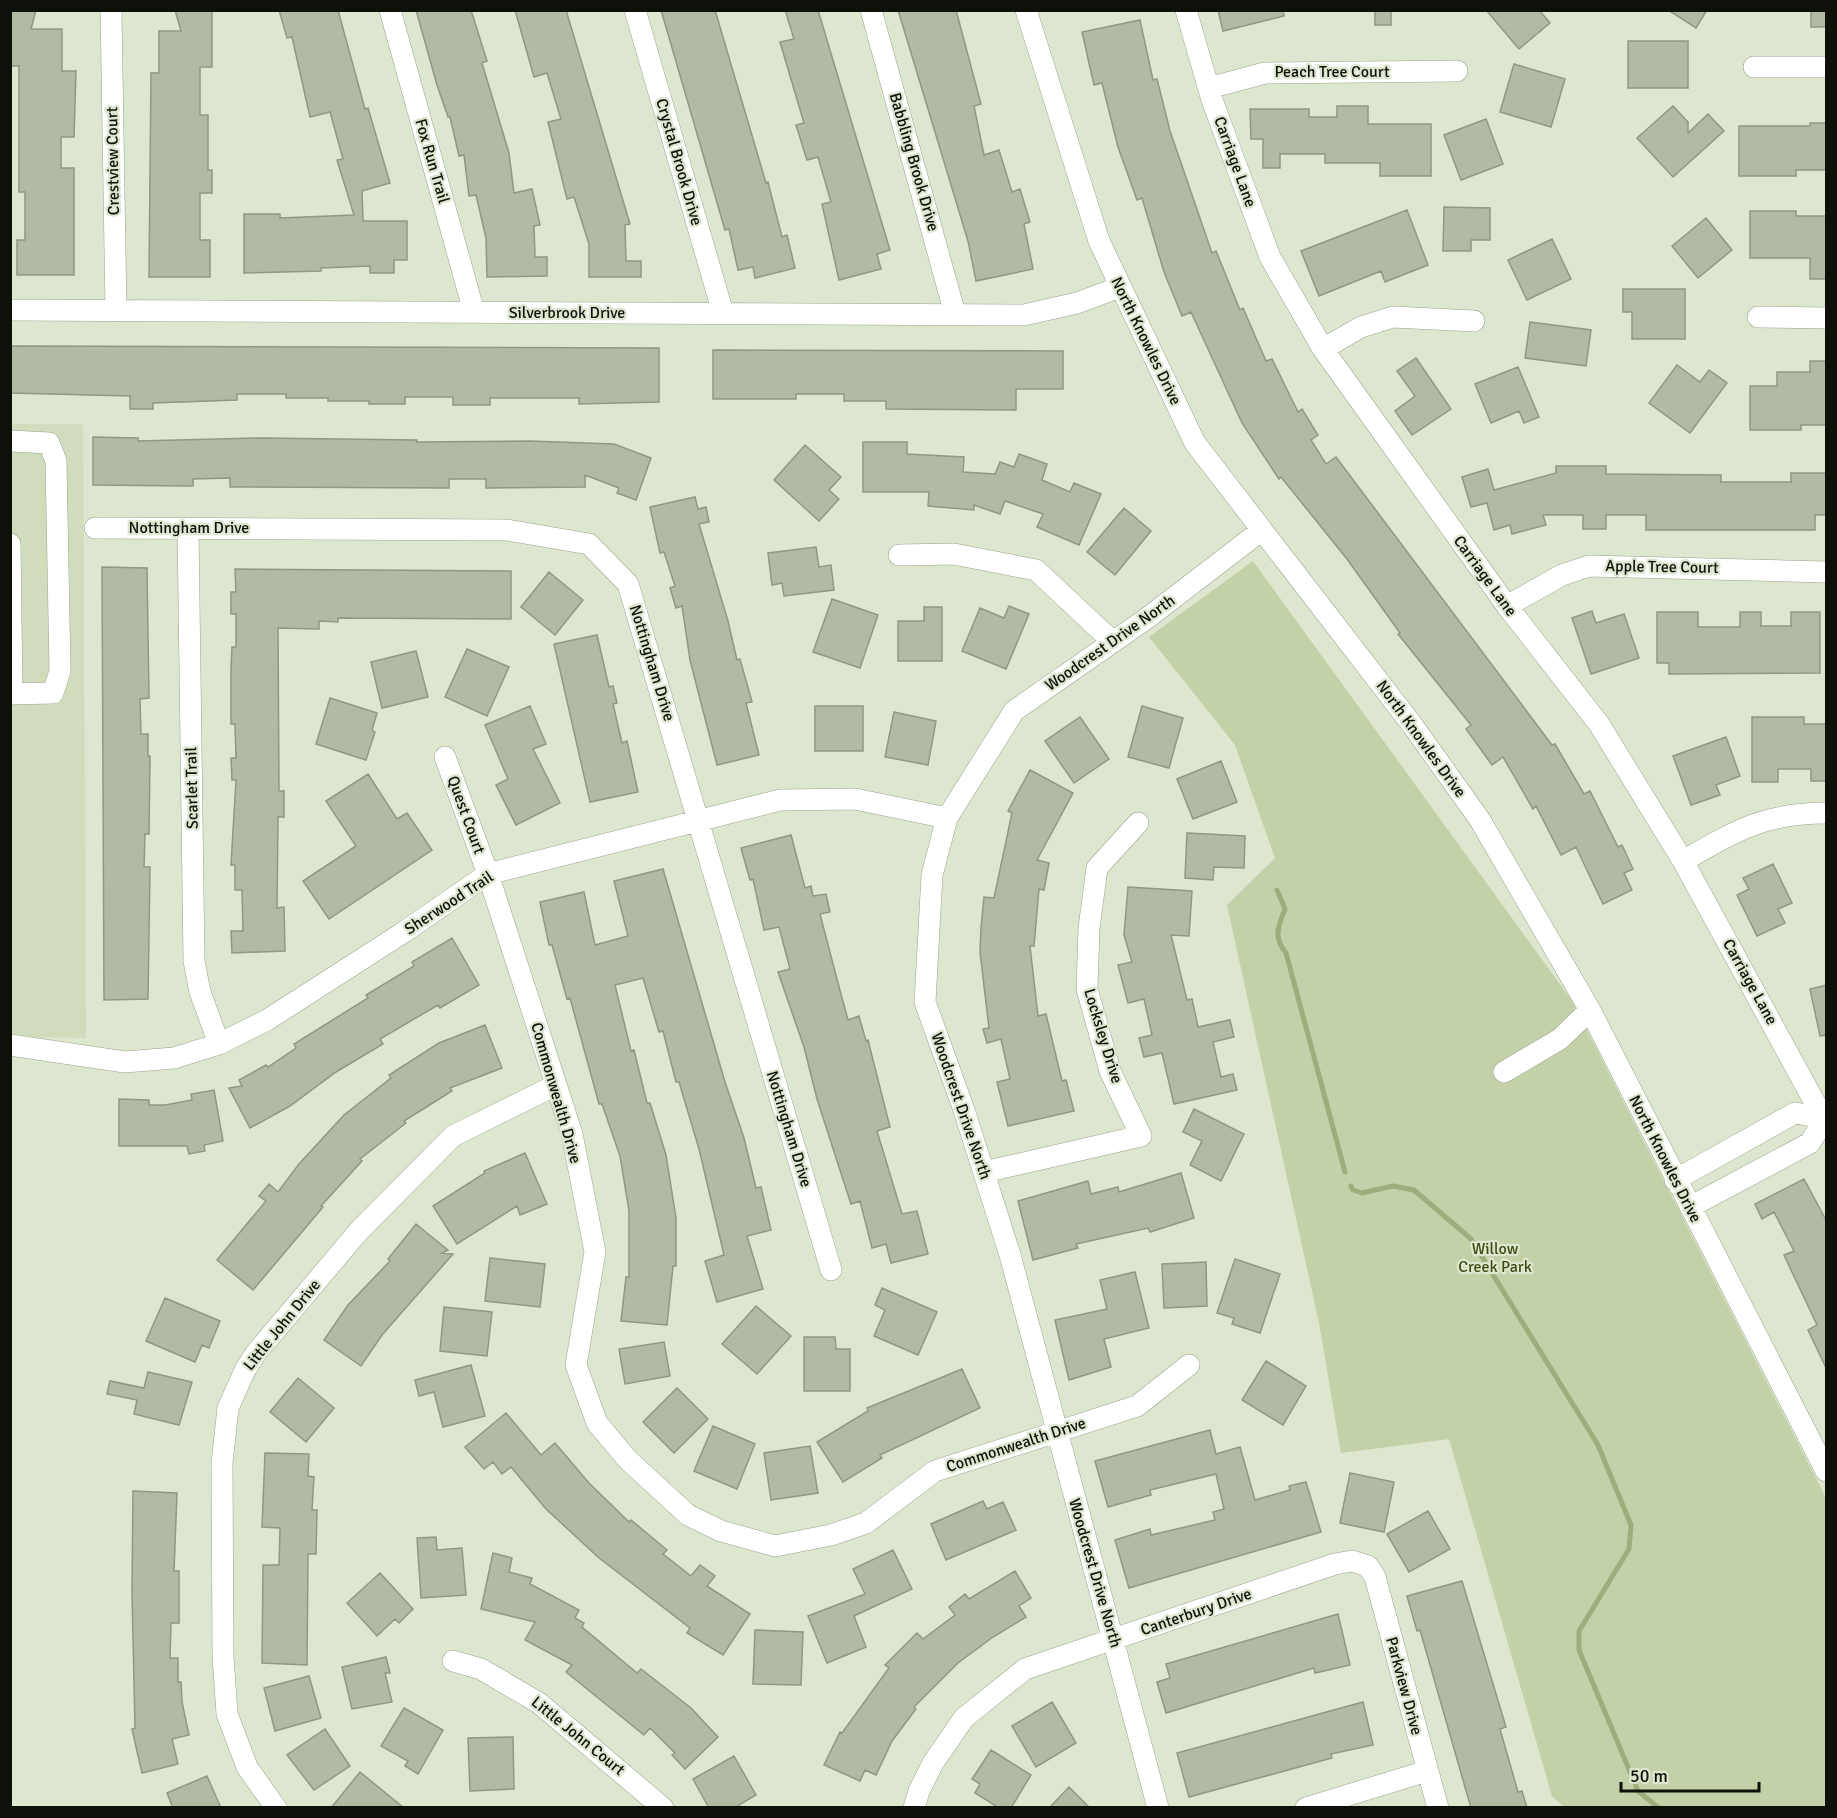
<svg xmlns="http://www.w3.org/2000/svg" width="1837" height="1818" viewBox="0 0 1837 1818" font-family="Signika,sans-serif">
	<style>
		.built { fill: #d1dcbd }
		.green { fill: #c3d1a9 }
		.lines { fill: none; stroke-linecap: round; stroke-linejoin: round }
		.stream { stroke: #9dae7c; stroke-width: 5 }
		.building { fill: #b2baa4; stroke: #909782; stroke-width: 1.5 }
		.minor-casing { stroke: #9ba38d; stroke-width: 22 }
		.minor { stroke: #fff; stroke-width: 21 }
		.labels { text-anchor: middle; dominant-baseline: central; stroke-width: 4.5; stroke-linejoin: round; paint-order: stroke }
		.street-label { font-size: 16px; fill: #0e1109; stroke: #dde6ce }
		.park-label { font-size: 16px; fill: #3c4b13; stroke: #dde6ce }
	</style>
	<rect width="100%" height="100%" fill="#dde6ce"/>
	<!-- built -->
	<path class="built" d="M11 424H83L86 1038 11 1037Z"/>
	<!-- green -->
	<path class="green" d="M1253 561 1572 1001 1826 1498V1807H1564L1552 1796 1449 1439 1341 1453 1319 1323 1227 905 1275 858 1235 745 1149 637Z"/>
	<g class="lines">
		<!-- stream -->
		<path class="stream" d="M1277 890 1285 909C1278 927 1273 937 1286 953L1345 1172
			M1351 1186 1353 1190 1362 1193 1393 1186 1414 1190 1471 1239 1598 1445 1631 1525 1629 1549 1579 1631V1650L1638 1791 1659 1808"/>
	</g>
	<!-- building -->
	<path class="building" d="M10 10H36L31 29H62V71H76L74 137H61V168H74V275H17V240H25V192H19V66H10Z
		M175 10H212V67H200V115H208V170H212V193H200V240H210V277H149L151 73H159V31H181Z
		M279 10H338L365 109 368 108 390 183 362 191 363 221H407V260H394V273H370V266L321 268V271L244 273V214H280V218L354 215 337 160 343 159 330 112 310 117 292 37 287 38Z
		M416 10H471L487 61 482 63 509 153 514 193 532 189 540 225 534 226 535 257H547V276L487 277 486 238 476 195 469 196 464 155 459 156 450 117H448L437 85Z
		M515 10H566L630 224 625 225 626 261H641V277H589V244L574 197 567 199 548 122 561 119 547 73 534 77Z
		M661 10H715L766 183 768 182 782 237 787 235 795 268 755 278 753 267 738 270 729 229 725 230Z
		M785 10H818L890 250 877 254 881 269 839 280 822 204 831 202 818 157 807 160 796 125 804 123 780 42 794 39Z
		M898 10H956L981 104 974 106 984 155 999 150 1012 192 1020 189 1030 222 1024 224 1033 269 976 281 968 241Z
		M1218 10H1283L1284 16 1223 31Z
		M1375 10H1391V25H1375Z
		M1486 10H1539L1550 23 1519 49Z
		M1668 10H1707L1696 28Z
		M1811 10H1827V27H1811Z
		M1140 20 1153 80 1157 79 1170 131 1212 253 1216 251 1240 310 1243 308 1266 361 1272 359 1298 412 1302 409 1318 435 1311 440 1326 464 1336 457 1552 745 1555 744 1584 794 1590 791 1618 847 1622 845 1633 869 1624 873 1632 890 1603 904 1576 847 1561 855 1536 806 1533 809 1503 757 1492 765 1466 729 1471 725 1398 634 1400 633 1347 559 1281 477 1279 479 1242 423 1191 312 1182 316 1164 272 1142 198 1137 200 1118 147 1102 83 1094 85 1082 32Z
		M1628 41H1688V88H1628Z
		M1514 64 1565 79 1551 127 1500 112Z
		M1337 106H1368V124H1431V176H1380V163H1325V154H1280V168H1263V139H1251L1250 109H1309V117H1337Z
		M1673 106 1688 122V133L1708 114 1724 131 1673 177 1637 138Z
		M1486 119 1503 164 1461 180 1444 135Z
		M1810 123H1827V170H1796V176H1739V126H1810Z
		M1444 207 1490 208V240H1471V251H1443Z
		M1407 210 1428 265 1385 282 1381 271 1319 296 1301 251Z
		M1750 211H1796V216H1827V279H1810V258H1750Z
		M1706 218 1732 250 1698 278 1672 246Z
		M1552 239 1571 279 1527 300 1508 260Z
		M1623 289H1685V339H1632V312H1623Z
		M1530 322 1591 330 1586 366 1525 358Z
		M10 346 659 348V402L579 404V398H490V405H453V397H405V404H369V401H328V398H286V394H237V400L153 403V409H130V396L10 393Z
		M713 350 1063 351V389H1016V410L886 409V401H844V394H796V399H713Z
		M1416 358 1451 409 1412 435 1395 411 1415 396 1397 371Z
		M1810 361H1827V425H1801V430H1750V386H1777V372H1810Z
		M1677 365 1700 382 1709 370 1727 383 1690 433 1649 403Z
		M1518 367 1539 417 1524 423 1519 411 1491 423 1475 384Z
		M93 437 138 438V441L261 438 417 440V442L529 441 614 444 651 458 636 500 617 493 619 488 585 475V487L486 488V479H449V488L230 487V478L193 479V486L93 485Z
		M863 442H907V454L964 457 963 472 995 474 1000 462 1014 467 1019 454 1047 464 1042 480 1070 492 1074 483 1101 494 1079 545 1037 527 1043 514 1005 501 1000 514 974 505V510L928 506 929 492H863Z
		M805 445 841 477 829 490 839 499 819 521 774 480Z
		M1556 466H1606V474L1721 475V482H1791V473H1827V515H1815V530H1646V515H1606V529H1583V515H1543L1546 525 1512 534 1510 525 1494 530 1487 503 1471 507 1462 477 1488 469 1494 490 1556 473Z
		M695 497 698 509 706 507 709 522 699 524 728 621 737 660 740 659 752 702 746 703 759 755 717 765 690 660 682 606 676 608 670 588 675 586 664 552 660 553 650 507Z
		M1124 508 1151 531 1115 575 1087 552Z
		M816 547 819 567 831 565 834 590 784 596 782 583 772 585 768 553Z
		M102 567 147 568 149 698 140 699 141 734H148V756H150L149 834H145L144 867H150L148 999 104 1000Z
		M235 569 511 571V619L338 618V622L319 621V629L278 628 279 791H284V817H278L277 908 284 907 285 951 232 953 231 931H243L242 890H235V865H231L236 780H232L231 758H236L235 724H231V669L232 647H236V614H231V592H236Z
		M549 572 583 600 555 635 521 607Z
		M832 599 878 615 860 668 813 652Z
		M1009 606 1029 614 1006 669 962 651 980 608 1004 618Z
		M924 607H942V661H898V621H924Z
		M1592 611 1596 623 1624 614 1639 658 1591 674 1572 618Z
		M1657 612H1698V627H1740V612H1761V626H1791V612H1820V673L1669 674V663H1657Z
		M597 635 609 687 613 686 617 703 613 704 622 743 627 741 638 792 590 802 554 644Z
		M467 649 509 667 487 716 445 697Z
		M416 651 428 697 382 708 371 662Z
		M330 698 377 713 372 730 375 732 366 760 316 744Z
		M530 706 546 744 533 749 560 803 516 825 496 785 508 779 485 725Z
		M815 706H863V751H815Z
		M1142 706 1183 718 1169 768 1128 757Z
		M894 712 936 721 928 765 885 757Z
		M1080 717 1109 759 1074 783 1045 741Z
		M1752 717H1804V724H1827V781H1811V769H1778V782H1752Z
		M1726 737 1740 776 1716 785 1720 795 1691 805 1673 756Z
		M1221 761 1237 802 1193 819 1177 779Z
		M1030 770 1073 793 1037 860 1049 863 1044 890 1039 889 1034 946H1030L1038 1016 1046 1014 1062 1081 1066 1080 1074 1111 1008 1126 997 1082 1010 1079 1001 1039 987 1043 983 1029 989 1028 980 952 981 928 984 897 994 898 1012 813 1008 811Z
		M368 774 397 819 407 813 432 850 329 919 303 881 356 846 326 801Z
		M1187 833 1245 836 1244 868 1214 867 1213 880 1185 878Z
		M791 835 805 888 811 886 813 896 826 894 830 912 820 914 838 983 848 1020 859 1016 866 1041 868 1040 890 1127 877 1131 902 1214 917 1211 928 1254 891 1263 886 1244 872 1248 860 1201 851 1204 817 1099 804 1047 778 972 790 969 779 927 764 930 753 879 750 880 741 848Z
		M1773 864 1792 903 1778 909 1785 923 1757 936 1737 895 1749 889 1743 878Z
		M663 869 725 1082 744 1138 756 1188 761 1187 771 1230 747 1236 763 1289 717 1302 705 1261 724 1255 699 1149 679 1082H676L663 1031 659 1032 643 978 615 985 631 1051 634 1050 647 1103H650L666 1155 676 1218V1266H673L667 1325 621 1321 626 1277H629V1211L620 1156 602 1104H599L570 998 567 999 552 945H549L540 902 584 892 595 945 628 936 614 881Z
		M1128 887 1192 891 1189 936 1171 935 1187 1000 1192 999 1198 1027 1230 1020 1234 1037 1213 1042 1221 1077 1233 1074 1237 1090 1174 1104 1162 1053 1144 1057 1139 1038 1152 1035 1144 999 1128 1003 1118 965 1132 962 1124 935Z
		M452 938 479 985 440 1008 438 1005 380 1039 383 1044 336 1072 290 1106 250 1128 229 1088 242 1086 239 1080 266 1065 268 1067 296 1048 294 1044 368 998 366 995 414 966 412 962Z
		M1827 985V1035L1820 1036 1810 989Z
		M485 1025 502 1068 450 1088 452 1091 404 1121 406 1123 360 1159 362 1161 321 1206 323 1207 253 1290 217 1260 266 1201 259 1196 269 1184 278 1192 299 1164 344 1115 391 1078 389 1075 439 1043Z
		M214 1090 223 1141 204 1145 205 1151 189 1154 187 1146H119V1099L149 1100V1105H165L192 1100 191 1094Z
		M1194 1109 1244 1134 1221 1181 1190 1165 1202 1141 1183 1132Z
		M525 1153 547 1204 520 1215 517 1206 457 1244 433 1206 485 1173 484 1171Z
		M1181 1173 1194 1218 1150 1232 1148 1228 1076 1244 1078 1248 1033 1260 1018 1201 1088 1181 1091 1194 1118 1187 1119 1192Z
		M1804 1179 1827 1222V1370L1808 1330 1817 1325 1784 1255 1794 1251 1774 1212 1762 1219 1755 1204Z
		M416 1224 448 1250 442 1253 453 1254 382 1335 361 1366 324 1340 348 1305 390 1261 388 1259Z
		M490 1258 545 1264 540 1307 485 1301Z
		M1235 1259 1280 1274 1260 1333 1232 1324 1234 1318 1217 1313Z
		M1206 1262 1207 1306 1164 1308 1162 1264Z
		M1135 1272 1149 1328 1104 1339 1111 1367 1069 1380 1055 1320 1107 1309 1100 1280Z
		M882 1288 937 1312 918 1355 874 1336 885 1310 875 1305Z
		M165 1298 220 1321 209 1348 202 1345 195 1362 146 1341Z
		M756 1306 791 1336 757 1374 722 1344Z
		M444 1307 492 1312 487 1356 440 1351Z
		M804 1337H835L836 1349H850V1391H804Z
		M664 1342 670 1376 625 1384 619 1349Z
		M1266 1361 1306 1386 1283 1425 1242 1400Z
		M471 1365 485 1416 443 1427 434 1392 419 1396 415 1380Z
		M962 1369 980 1408 880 1455 882 1458 843 1482 817 1442 868 1411 867 1408Z
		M148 1372 192 1382 179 1425 134 1414 137 1400 107 1394 110 1381 144 1388Z
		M298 1378 334 1408 306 1442 270 1412Z
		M677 1388 708 1419 674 1453 643 1422Z
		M506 1413 541 1455 555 1443 589 1483 629 1522 631 1520 667 1550 663 1554 691 1576 700 1565 715 1576 707 1586 750 1614 723 1655 687 1633 690 1628 599 1558 546 1509 511 1467 502 1474 493 1462 484 1469 465 1447Z
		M713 1426 755 1444 737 1489 694 1471Z
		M1210 1430 1216 1454 1240 1447 1255 1500 1290 1490 1289 1486 1306 1482 1321 1532 1129 1588 1115 1540 1150 1529 1151 1535 1215 1520 1213 1512 1224 1509 1216 1474 1150 1490 1151 1495 1108 1507 1095 1461Z
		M810 1446 818 1493 771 1500 764 1453Z
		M265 1453 309 1454 308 1476 314 1477 312 1510H317L316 1554H308L307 1665 262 1663 263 1565H279L280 1528 262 1527Z
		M1350 1473 1394 1482 1384 1532 1340 1523Z
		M133 1491 177 1493 174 1571H179V1623H171L170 1658H178V1682H181L182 1702 189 1735 172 1739 178 1764 142 1773 132 1729 135 1728 132 1592Z
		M983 1501 987 1509 1003 1502 1016 1530 946 1560 931 1524Z
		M1428 1511 1450 1549 1409 1572 1387 1534Z
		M436 1537 437 1550 462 1548 466 1595 421 1598 417 1538Z
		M893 1550 912 1589 854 1616 866 1647 827 1663 808 1616 865 1594 853 1569Z
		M493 1553 512 1558 509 1572 532 1578 530 1584 579 1610 575 1618 584 1623 582 1627 637 1673 641 1669 691 1708 718 1737 685 1769 672 1755 675 1753 650 1728 644 1735 566 1672 572 1665 525 1640 535 1622 481 1609Z
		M1015 1571 1031 1598 1019 1606 1026 1617 993 1637 958 1663 914 1707 916 1709 892 1741 876 1775 865 1770 860 1781 824 1765 840 1732 842 1733 889 1668 885 1665 917 1633 923 1639 955 1615 949 1607 965 1594 969 1599Z
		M380 1573 413 1609 399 1623 395 1619 377 1636 347 1603Z
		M1462 1581 1506 1727 1500 1729 1518 1792 1522 1791 1527 1808H1471L1420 1630 1417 1631 1407 1596Z
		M1338 1614 1350 1665 1315 1673 1314 1668 1166 1713 1157 1682 1170 1678 1166 1664Z
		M755 1630 803 1632 801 1685 753 1684Z
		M386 1657 390 1673H385L392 1702 352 1709 342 1667Z
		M309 1676 321 1718 275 1731 264 1688Z
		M1052 1702 1076 1743 1036 1767 1012 1726Z
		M1363 1702 1373 1745 1331 1754 1332 1758 1189 1797 1177 1753Z
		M404 1708 443 1730 418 1774 405 1766 408 1761 381 1746Z
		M325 1729 350 1766 314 1790 287 1755Z
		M513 1737 514 1789 470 1791 468 1738Z
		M991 1750 1031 1775 1011 1808H999L975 1793 980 1784 972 1779Z
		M734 1756 756 1795 734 1808H709L693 1779Z
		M360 1772 404 1808H331Z
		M207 1776 221 1808H173L167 1793Z
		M1069 1787 1090 1808H1049Z"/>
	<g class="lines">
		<!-- minor casing -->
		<g class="minor-casing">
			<path id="minor" d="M111 10 116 311
				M390 10 474 312
				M635 10 723 313
				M871 10 955 314
				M1026 10 1099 241 1195 443 1413 726 1480 820 1590 1010 1826 1471
				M1186 10 1212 100 1270 257 1323 349 1507 606 1599 724 1683 861 1826 1123
				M1754 67H1826
				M1209 88 1265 73 1457 71
				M10 310 1024 315 1077 303 1120 287
				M1758 317 1826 318
				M1323 349 1361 327 1393 317 1474 321
				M10 441 49 443 56 461 60 671 53 693 10 694
				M95 528 507 530 589 544 628 584 831 1270
				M188 528 194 961 200 992 219 1044
				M10 544 12 694
				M899 555 954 554 1036 570 1113 642
				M1507 606 1562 575 1589 566 1826 572
				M445 757 488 874 572 1134 595 1252 576 1365 597 1423 628 1460 688 1515 721 1531 775 1546 831 1535 866 1523 935 1471 1137 1406 1189 1365
				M1683 861C1736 831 1764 813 1826 813
				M10 1045 125 1062 174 1058 219 1044 267 1020 404 932 488 874 780 800 855 799 947 818
				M1504 1072 1560 1039 1590 1010
				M984 1172 1141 1136 1110 1071 1087 989 1089 928 1097 868 1138 823
				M1675 1180 1795 1113 1824 1118
				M1690 1207 1810 1143 1826 1117
				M453 1661 481 1669 539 1703 663 1808
				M276 1808 247 1767 227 1714 223 1656 222 1463 228 1408 245 1370 256 1353 358 1232 453 1136 556 1085
				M914 1808 919 1791 933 1763 964 1718 1025 1669 1335 1564 1352 1561 1368 1566 1375 1577 1438 1808
				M1158 1808 1010 1255 964 1110 925 1002 932 875 947 818 1014 711 1146 619 1262 530
				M1306 1808 1427 1771"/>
		</g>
		<!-- minor -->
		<use href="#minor" class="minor"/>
	</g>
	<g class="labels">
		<!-- street labels -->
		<g class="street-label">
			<text x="1332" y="72">Peach Tree Court</text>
			<text transform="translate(113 161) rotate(-91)">Crestview Court</text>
			<text transform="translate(432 161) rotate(74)">Fox Run Trail</text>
			<text transform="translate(679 162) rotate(74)">Crystal Brook Drive</text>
			<text transform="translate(914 162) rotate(74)">Babbling Brook Drive</text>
			<text transform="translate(1235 162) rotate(70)">Carriage Lane</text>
			<text x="567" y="313">Silverbrook Drive</text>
			<text transform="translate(1146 341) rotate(64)">North Knowles Drive</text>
			<text x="189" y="528">Nottingham Drive</text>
			<text transform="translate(1662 567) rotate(1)">Apple Tree Court</text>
			<text transform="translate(1485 576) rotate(54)">Carriage Lane</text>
			<text transform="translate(1110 643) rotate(-35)">Woodcrest Drive North</text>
			<text transform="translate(652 663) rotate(73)">Nottingham Drive</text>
			<text transform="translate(1421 739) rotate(54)">North Knowles Drive</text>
			<text transform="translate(192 788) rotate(-91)">Scarlet Trail</text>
			<text transform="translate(466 815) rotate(70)">Quest Court</text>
			<text transform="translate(449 903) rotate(-33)">Sherwood Trail</text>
			<text transform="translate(1750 982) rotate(61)">Carriage Lane</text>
			<text transform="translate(1103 1036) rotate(73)">Locksley Drive</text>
			<text transform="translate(556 1093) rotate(74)">Commonwealth Drive</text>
			<text transform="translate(961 1106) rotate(71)">Woodcrest Drive North</text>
			<text transform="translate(789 1129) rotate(73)">Nottingham Drive</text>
			<text transform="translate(1665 1159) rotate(63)">North Knowles Drive</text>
			<text transform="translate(282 1325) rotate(-51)">Little John Drive</text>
			<text transform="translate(1016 1445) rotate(-18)">Commonwealth Drive</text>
			<text transform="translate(1095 1573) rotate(74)">Woodcrest Drive North</text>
			<text transform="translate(1196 1612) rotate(-19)">Canterbury Drive</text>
			<text transform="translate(1404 1686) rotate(75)">Parkview Drive</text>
			<text transform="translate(578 1736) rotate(39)">Little John Court</text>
		</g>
		<!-- park labels -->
		<g class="park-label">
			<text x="1495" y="1249">Willow<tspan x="1495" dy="18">Creek Park</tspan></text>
		</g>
	</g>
	<!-- border -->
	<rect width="1837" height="1818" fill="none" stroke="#0e1109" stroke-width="24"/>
	<!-- scale -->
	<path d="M1621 1782v9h138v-9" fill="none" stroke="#0e1109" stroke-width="3"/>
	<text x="1630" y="1782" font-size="18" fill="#0e1109" stroke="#dde6ce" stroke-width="4.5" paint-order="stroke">50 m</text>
</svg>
